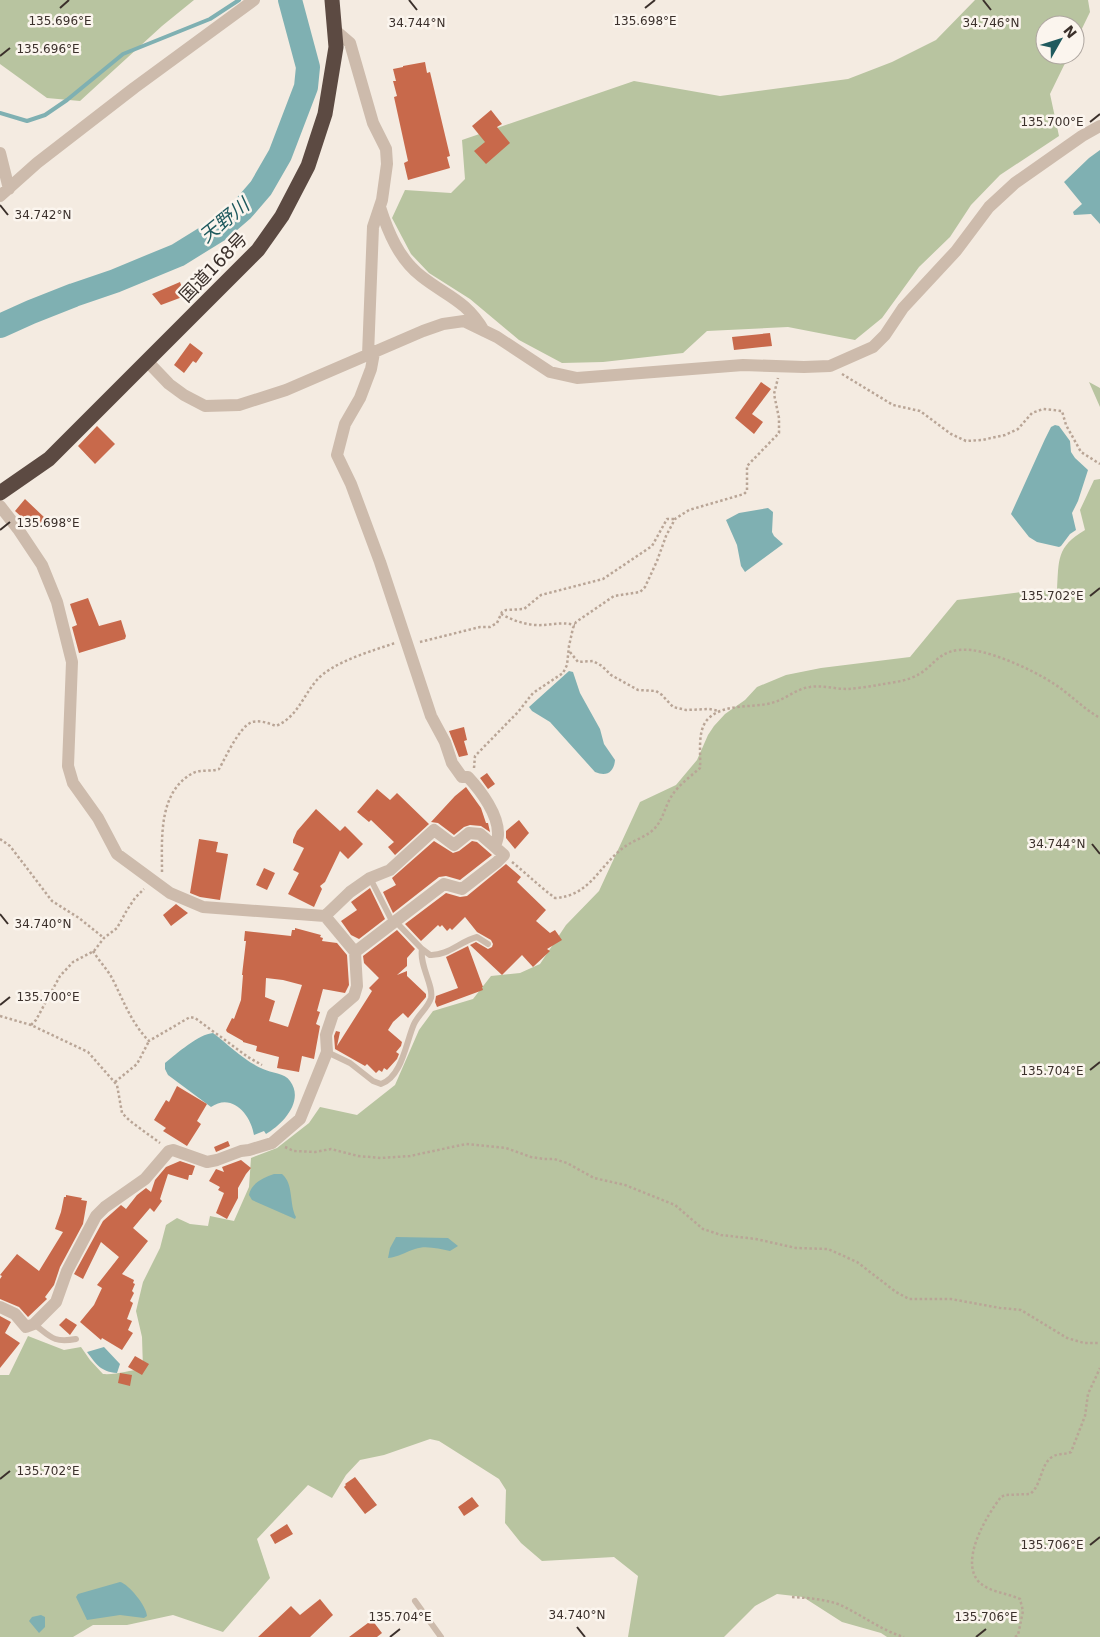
<svg xmlns="http://www.w3.org/2000/svg" width="1100" height="1637" viewBox="0 0 1100 1637" font-family="'DejaVu Sans','Noto Sans JP',sans-serif">
	<style>
		.green { fill: #b8c4a0 }
		.water { fill: #7fb0b2 }
		.lines { fill: none; stroke-linecap: round; stroke-linejoin: round }
		.stream { stroke: #7fb0b2; stroke-width: 4 }
		.river { stroke: #7fb0b2; stroke-width: 24 }
		.building { fill: #c8694b; fill-rule: evenodd }
		.path { stroke: #b9a596; stroke-width: 2.5; stroke-dasharray: 2.5 2.5; stroke-linecap: butt }
		.lane { stroke: #cdbbac; stroke-width: 6 }
		.street { stroke: #cdbbac; stroke-width: 12 }
		.highway { stroke: #5c4a42; stroke-width: 15 }
		.ticks { fill: none; stroke: #3b302b; stroke-width: 2 }
		.labels { text-anchor: middle; dominant-baseline: central; stroke-width: 5; stroke-linejoin: round; paint-order: stroke }
		.street-label { font-size: 18px; fill: #3b302b; stroke: #fbf5ee }
		.water-label { font-size: 19px; font-style: italic; fill: #1f5a5e; stroke: #fbf5ee }
		.ticks-label { font-size: 12px; text-anchor: middle; fill: #3b302b; stroke: #fbf5ee; stroke-width: 5; stroke-linejoin: round; paint-order: stroke }
	</style>
	<rect width="100%" height="100%" fill="#f4ebe1"/>
	<!-- green -->
	<path class="green" d="M0 0H194L162 26 80 101 47 98 0 64Z
		M975 0H1088L1090 12 1075 43V25H1045V55H1069L1050 94 1059 136 1000 175 971 205 950 237 919 267 882 318 855 340 788 327 707 331 683 353 603 362 562 363 519 340 470 299 429 273 411 254 392 218 405 190 451 193 465 179 462 140 634 81 720 96 848 79 892 62 936 40Z
		M1089 382 1100 388V407Z
		M1100 479V1637H887L881 1633 842 1622 803 1597 777 1594 755 1606 724 1637H628L638 1576 614 1557 542 1561 521 1543 505 1523 506 1490 499 1479 439 1441 430 1439 384 1455 360 1460 346 1475 332 1498 308 1485 257 1539 270 1578 223 1632 173 1615 127 1625H93L73 1637H0V1375H9L28 1336 64 1350 81 1347 90 1360 103 1374C117 1375 129 1370 143 1369L142 1337 136 1311 143 1282 160 1248 166 1225 177 1218 190 1224 208 1226 210 1216 234 1221 249 1187 251 1158 277 1148 309 1123 320 1107 357 1115 395 1085 419 1030 433 1011 473 999 491 976 520 973 540 964 566 925 599 891 640 802 676 785 697 760 708 735 714 726 725 714 745 700 757 687 786 675 821 668 910 657 957 600 1021 592 1057 590C1059 560 1056 547 1085 530L1080 510 1094 480Z"/>
	<!-- water -->
	<path class="water" d="M1100 150V224L1091 214 1074 215 1073 212 1082 204 1064 182 1089 158Z
		M1055 425 1059 426 1070 441 1071 452 1075 458 1088 470 1078 501 1072 513 1076 530 1070 534 1061 546 1059 547 1037 542 1029 537 1011 514 1045 439 1051 427Z
		M768 508 773 512 772 532 774 536 783 544 745 572 741 566 737 545 726 520 739 513Z
		M569 671 573 672 580 693 600 729 604 744 615 760C614 772 607 777 595 772L550 722 532 711 529 707Z
		M213 1033C229 1045 244 1061 263 1069 271 1073 285 1073 290 1081 305 1101 282 1125 266 1134L264 1131 254 1135C251 1115 232 1092 211 1107L168 1075 165 1069V1063C176 1054 199 1034 213 1033Z
		M274 1174H282C294 1184 289 1204 296 1217L295 1219 252 1200 249 1195C251 1183 263 1178 274 1174Z
		M396 1237 448 1238 458 1246 450 1251C439 1249 426 1245 415 1249 405 1252 399 1257 388 1258L390 1248Z
		M104 1347 120 1364 117 1373C101 1372 96 1364 87 1352Z
		M120 1582C129 1584 147 1607 147 1616L144 1618 120 1615 87 1620 76 1597 78 1594Z
		M41 1615 45 1617V1627L39 1633 29 1621 32 1617Z"/>
	<g class="lines">
		<!-- stream -->
		<path class="stream" d="M0 113 27 121 45 115 67 100 123 54 210 19 239 0"/>
		<!-- river -->
		<path class="river" d="M0 326 31 312 74 295 115 281 178 255 220 229 242 210 261 188 280 155 306 87 308 67 290 0"/>
	</g>
	<!-- building -->
	<path class="building" d="M425 62 427 73 430 72 450 156 447 157 450 168 408 180 404 163 408 161 394 97 397 96 393 81H396L393 69 403 67V66Z
		M491 110 502 124 497 127 510 143 486 164 474 151 485 142 472 126Z
		M180 282 185 296 161 305 152 294Z
		M770 333 772 346 734 350 732 337Z
		M190 343 203 353 196 363 193 361 184 373 174 365Z
		M761 382 771 389 752 414 763 422 754 434 735 418Z
		M97 426 115 444 95 464 78 446Z
		M25 499 45 518 35 529 15 511Z
		M88 598 99 626 121 620 126 636 125 639 79 653 72 627 77 625 70 604Z
		M464 727 467 740 464 741 468 755 459 757 449 731Z
		M487 773 495 784 488 789 480 778Z
		M466 787 481 808 486 823H488L490 832 481 826 470 825 464 827 454 835 438 823 431 822 455 796Z
		M377 789 390 800 397 793 429 824 395 855 388 847 394 842 371 820 369 822 357 812Z
		M316 809 340 831 345 826 363 844 348 859 340 851 325 882 320 886 322 889 314 907 288 894 299 873 293 870 304 848 293 843V840L297 831Z
		M519 820 529 833 515 849 506 838V831Z
		M199 839 218 842 216 852 228 854 220 900 200 897 190 893Z
		M434 841 453 853 459 851 472 841 477 842 492 855 460 880 446 876 439 877 393 913 383 892 396 885 392 878Z
		M506 864 521 877 517 882 546 910 536 921 550 933 555 930 562 940 547 949 550 951 533 967 522 955 502 975 470 945 476 942 488 949 492 947 493 944 491 940 477 932 465 917 452 930 450 928 447 931 442 925 440 927 438 925 421 941 405 924 446 893 460 897 467 896Z
		M264 868 275 873 267 890 256 885Z
		M370 888 385 919 359 939 351 935 341 921 357 910 351 902Z
		M176 904 188 913 171 926 163 915Z
		M295 928 321 935 320 937 323 938 322 941 337 943 347 955 349 985 345 993 323 989 317 1011 320 1012 316 1024 320 1026 314 1059 302 1056 299 1072 277 1068 279 1057 256 1051 257 1046 243 1042V1041L227 1032 226 1030 232 1018 234 1019 241 1000 243 975H242L246 941H244L245 931 291 936 292 930H295ZM266 978 283 980 302 985 288 1027 269 1021 275 1001 265 997Z
		M397 930 415 949 407 958V966L397 975 407 971V976L426 994V997L408 1018 403 1013 393 1022 388 1030 402 1042 401 1046 396 1052 399 1054 397 1059 387 1070 384 1068 382 1072 379 1070 376 1073 367 1064 365 1066 335 1049 334 1036 336 1031 340 1032 337 1046 372 991 369 988 379 978 364 963 363 956Z
		M468 946 483 987H482L483 990 437 1007 435 1002 436 996 458 988 446 957Z
		M177 1086 207 1104 197 1121 201 1124 187 1146 163 1131 166 1128 154 1120 166 1100 169 1102Z
		M228 1141 230 1146 216 1152 214 1147Z
		M241 1160 251 1168 246 1174 238 1188V1198L227 1219 216 1213 224 1193 218 1190 220 1187 209 1181 216 1169 224 1172 222 1167Z
		M180 1161 195 1166 192 1175H189L188 1180 168 1174 160 1199 162 1201 154 1212 150 1208 133 1228 148 1241 122 1274 134 1280 133 1283 135 1284 132 1291 134 1293 130 1301 133 1303 127 1319 132 1321 128 1330 133 1333 122 1350 102 1338 101 1340 80 1322 94 1305 102 1288 97 1285 119 1257 101 1242 83 1279 74 1274 103 1221 121 1205 126 1209 137 1195 146 1188 151 1192 155 1180 166 1167Z
		M66 1195 82 1198 81 1200 87 1201 83 1224 60 1267 54 1285 45 1297 47 1299 28 1317 19 1307 0 1299V1279L2 1276 0 1275 17 1254 39 1271 63 1232 55 1229 61 1212 64 1197H66Z
		M0 1316 11 1322 5 1333 20 1343 0 1368Z
		M66 1318 77 1325 70 1335 59 1325Z
		M135 1356 149 1364 142 1375 128 1367Z
		M120 1373 132 1375 130 1386 118 1383Z
		M355 1477 377 1505 365 1514 344 1487 346 1485 345 1484Z
		M472 1497 479 1506 464 1516 458 1507Z
		M287 1524 293 1534 275 1544 270 1535Z
		M320 1599 333 1615 310 1637H258L291 1606 300 1615Z
		M372 1620 382 1633 377 1637H349Z"/>
	<g class="lines">
		<!-- path -->
		<path class="path" d="M842 374 893 405 920 411 951 434 966 441 982 440 1005 435 1018 429 1032 413 1043 409 1062 411 1066 425 1081 452 1100 464
			M501 614C512 620 523 624 535 625 549 626 560 621 575 625
			M420 642 480 627H490L497 623 502 612 506 610 524 609 541 595 603 579 652 546 667 519H675
			M570 652 578 662 593 661 602 666 611 675 638 690 656 691 662 695 673 707 686 710 709 709 720 711
			M474 768 475 756 518 712 533 693 563 673 567 665 569 646 573 628 576 622 614 596 640 592 645 587 657 561 666 536 675 519 689 510 744 494 747 491V466L779 433V418L774 394 778 378
			M0 839 10 846 52 901 79 918 104 938
			M512 862C527 874 540 887 555 898 590 896 598 867 623 848 633 840 647 837 655 828 664 818 665 805 673 794 679 785 691 776 700 768 701 753 697 732 707 720 723 702 754 709 775 702 787 698 798 688 810 687 822 685 835 689 848 689 857 688 868 687 878 685 888 683 901 682 911 678 936 669 935 647 971 650 997 653 1043 674 1064 691 1076 700 1086 710 1100 718
			M162 872C162 838 158 792 193 773 201 769 211 772 219 769 226 757 239 727 252 722 260 720 268 723 276 726 297 717 302 698 316 681 332 662 372 651 395 643
			M93 951C99 961 108 970 113 980 124 1002 132 1024 149 1041L190 1017 195 1018 248 1057 262 1065
			M0 1016 31 1025 88 1052 117 1085 122 1113 130 1121 160 1143
			M31 1025 36 1020 60 976 73 962 94 951 104 938 117 928 127 910 135 898 144 889
			M115 1082 137 1064 149 1041
			M285 1147 294 1151 315 1152 331 1149 358 1156 381 1158 410 1156 466 1144 506 1148 531 1157 544 1159H554L567 1163 594 1178 625 1185 675 1205 703 1229 721 1235 756 1239 796 1248 828 1249 857 1262 896 1292 909 1299H951L1000 1308 1021 1310 1067 1338 1084 1343H1100
			M792 1597C808 1598 823 1599 838 1604 861 1614 880 1630 904 1637
			M1015 1637 1018 1635 1023 1611 1020 1599C1007 1593 990 1592 980 1583 958 1562 987 1515 1001 1497L1005 1495 1030 1494C1042 1485 1040 1465 1052 1457 1058 1453 1064 1455 1071 1452L1085 1416 1088 1394 1100 1368"/>
		<!-- lane -->
		<path class="lane" d="M370 878 393 923
			M396 922 422 949 430 955C447 956 461 941 477 937L488 944
			M327 1052 350 1063 373 1081 381 1084C402 1077 406 1042 414 1024 418 1015 428 1008 431 998 434 986 419 965 422 949
			M34 1324C51 1337 53 1343 76 1339
			M415 1601 441 1637"/>
		<!-- street -->
		<path class="street" d="M336 31 350 43 373 123 386 149 387 164 382 200 373 227 368 355
			M0 153 9 189
			M0 196 37 163 134 88 254 0
			M380 207C388 232 399 259 421 276 446 296 466 300 484 331
			M147 361 169 384 184 395 205 406 239 405 286 390 423 331 443 324 464 321 497 337 550 372 577 378 743 365 804 367 830 366 873 347 885 335 903 308 956 251 989 207 1015 183 1082 136 1100 126
			M0 506 18 529 42 565 57 602 72 662 68 766 73 783 98 818 117 854 170 893 203 907 325 916 355 952 444 884 462 889 497 862 504 855 495 847C496 843 498 838 498 835 499 815 481 791 468 777H462L452 763 445 742 431 716 380 562 351 484 337 455 345 424 360 398 371 369 374 353
			M325 916 350 892 370 878 390 870 434 830 454 845 469 833 480 834 495 847
			M0 1307 15 1314 26 1327 34 1324 56 1302 67 1271 96 1216 105 1207 145 1179 169 1151 173 1150 207 1162 217 1160 241 1151 249 1150 272 1143 300 1119 327 1052 326 1035 333 1014 354 996 357 986 355 952"/>
		<!-- highway -->
		<path class="highway" d="M0 493 49 459 258 250 282 216 308 166 325 114 336 47 332 0"/>
	</g>
	<!-- ticks -->
	<path class="ticks" d="M409 0 417 10M983 0 991 10M60 8 69 0M645 8 655 0M0 56 10 48M1090 122 1100 114M0 205 8 215M0 530 10 522M1090 596 1100 588M1092 844 1100 854M0 914 8 924M0 1005 10 997M1090 1070 1100 1062M0 1479 10 1471M1090 1545 1100 1537M577 1627 585 1637M390 1637 400 1629M976 1637 986 1629"/>
	<g class="labels">
		<!-- street labels -->
		<g class="street-label">
			<text transform="translate(213 267) rotate(-46)">国道168号</text>
		</g>
		<!-- water labels -->
		<g class="water-label">
			<text transform="translate(224 220) rotate(-39)">天野川</text>
		</g>
	</g>
	<g class="ticks-label">
		<text x="60" y="25">135.696°E</text>
		<text x="645" y="25">135.698°E</text>
		<text x="417" y="27">34.744°N</text>
		<text x="991" y="27">34.746°N</text>
		<text x="48" y="53">135.696°E</text>
		<text x="1052" y="126">135.700°E</text>
		<text x="43" y="219">34.742°N</text>
		<text x="48" y="527">135.698°E</text>
		<text x="1052" y="600">135.702°E</text>
		<text x="1057" y="848">34.744°N</text>
		<text x="43" y="928">34.740°N</text>
		<text x="48" y="1001">135.700°E</text>
		<text x="1052" y="1075">135.704°E</text>
		<text x="48" y="1475">135.702°E</text>
		<text x="1052" y="1549">135.706°E</text>
		<text x="577" y="1619">34.740°N</text>
		<text x="400" y="1621">135.704°E</text>
		<text x="986" y="1621">135.706°E</text>
	</g>
	<!-- north arrow -->
	<g transform="translate(1060 40) rotate(51)"><circle r="24" fill="#fbf5ee" stroke="#aea6a0"/>
	<path d="M0-4L9 19L0 12L-9 19Z" fill="#1f5a5e"/>
	<text y="-8" font-size="14" font-weight="bold" text-anchor="middle" fill="#3b302b">N</text>
	</g>
</svg>
